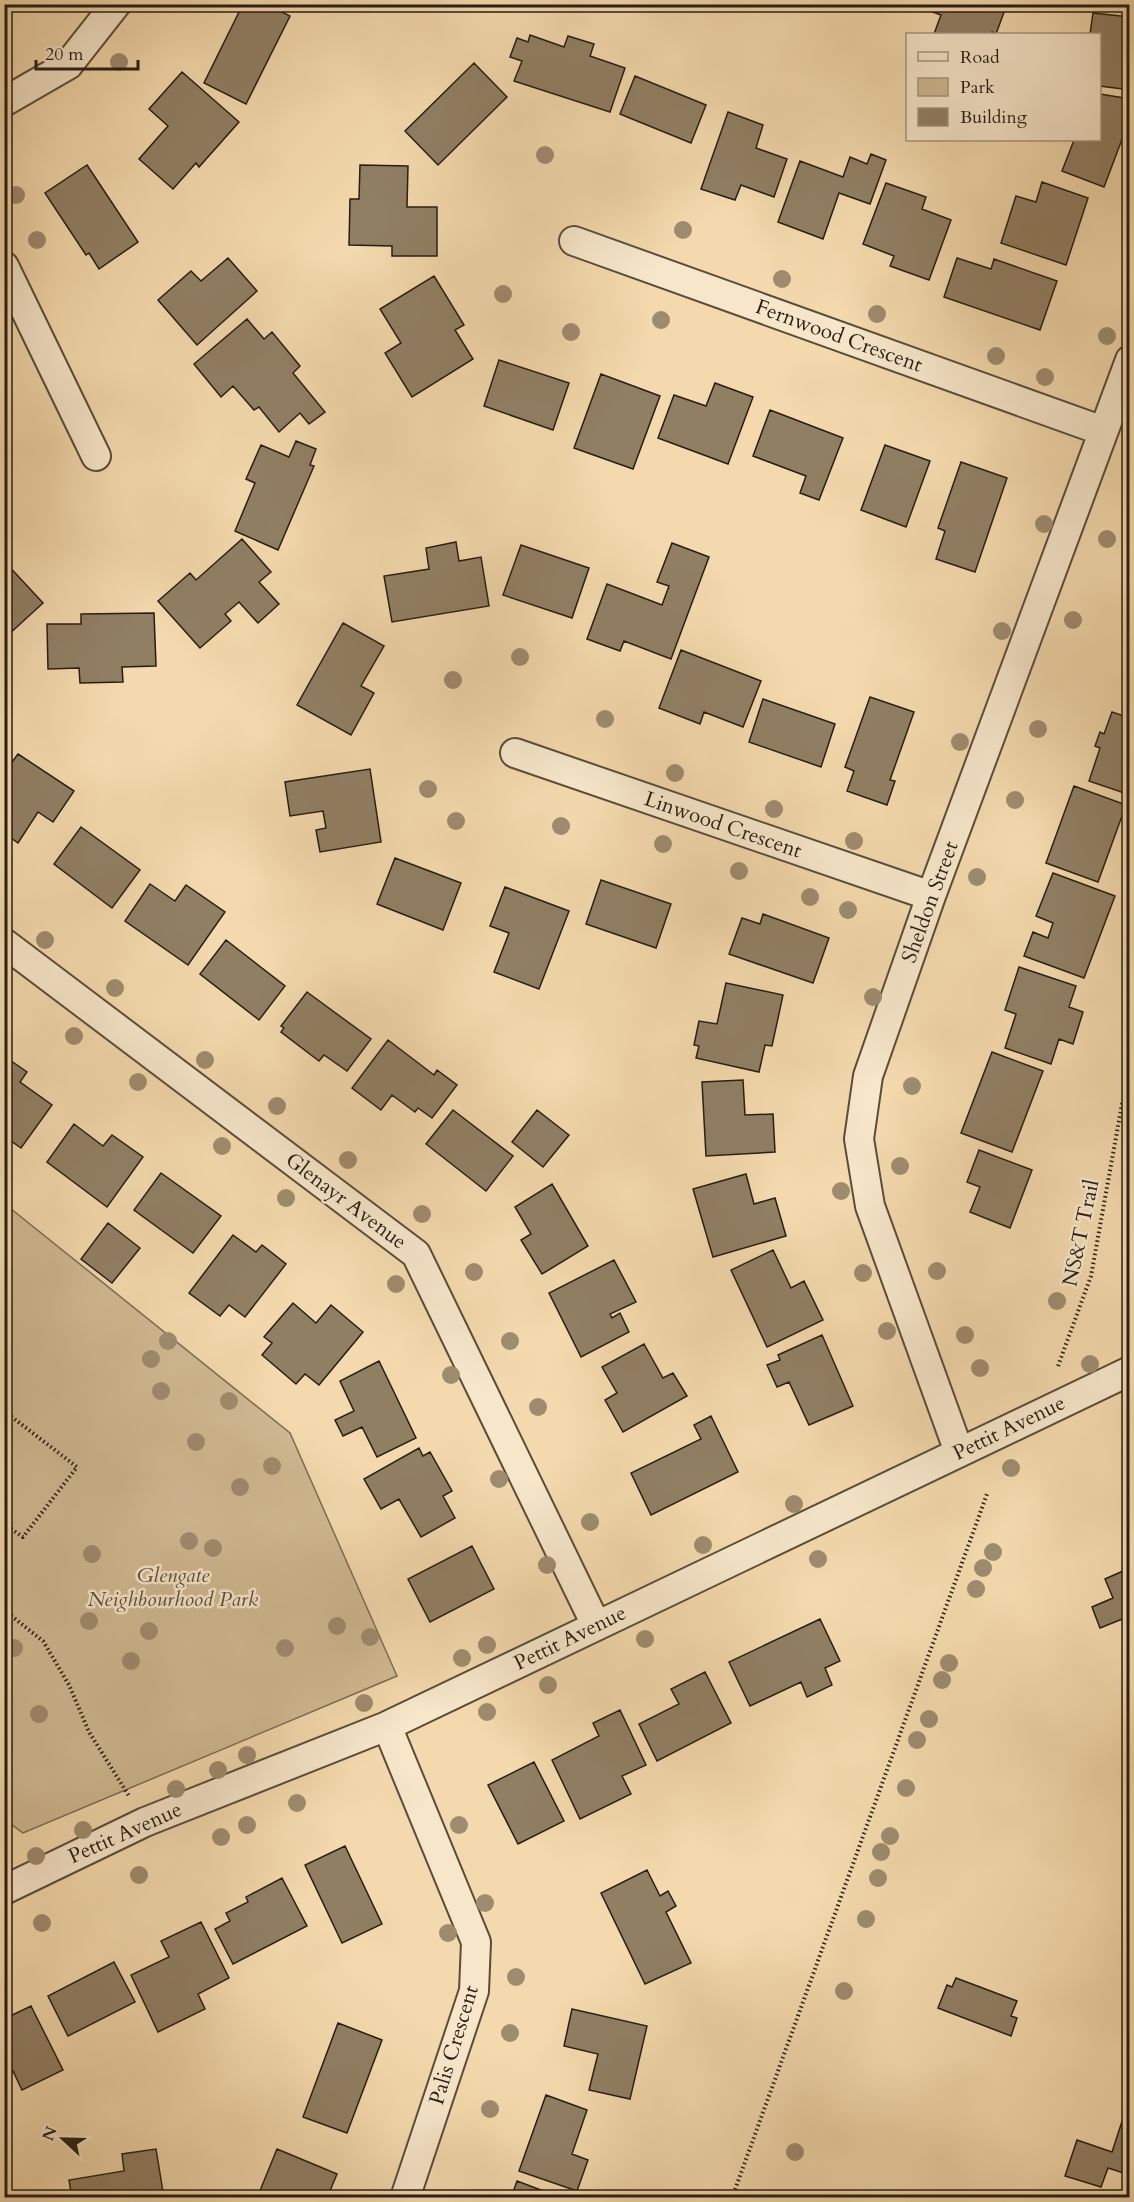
<svg xmlns="http://www.w3.org/2000/svg" width="1134" height="2202" viewBox="0 0 1134 2202" font-family="Cardo,serif">
	<style>
		.green { fill: #d0b993; stroke: #7c6b54; stroke-width: 1.5 }
		.building { fill: #917f64; stroke: #271d14; stroke-width: 1.5 }
		.lines { fill: none; stroke-linecap: round; stroke-linejoin: round }
		.street-casing { stroke: #5a4c3a; stroke-width: 32 }
		.path { stroke: #271d14; stroke-width: 4; stroke-dasharray: 1.5 3; stroke-linecap: butt }
		.street { stroke: #f7e6ca; stroke-width: 28 }
		.tree { fill: #9f8b6e }
		.labels { text-anchor: middle; dominant-baseline: central; stroke-width: 5; stroke-linejoin: round; paint-order: stroke }
		.street-label { font-size: 21px; fill: #271d14; stroke: #f7e6ca }
		.park-label { font-size: 21px; font-style: italic; fill: #5a4c3a; stroke: #f7e6ca }
	</style>
	<rect width="100%" height="100%" fill="#f3d9ad"/>
	<filter id="stains"><feTurbulence type="fractalNoise" baseFrequency=".00333" numOctaves="4"/><feColorMatrix values="0 0 0 0 .2 0 0 0 0 .09 0 0 0 0 .02 0 0 0 .5 -.17"/></filter>
	<radialGradient id="worn" r=".72"><stop offset=".6" stop-color="#630" stop-opacity="0"/><stop offset="1" stop-color="#630" stop-opacity=".3"/></radialGradient>
	<!-- green -->
	<path class="green" d="M5 1204 290 1433 397 1676 23 1833 4 1819Z"/>
	<!-- building -->
	<path class="building" d="M243 4H266L290 16 246 104 204 83Z
		M919 4H1007L996 34 992 32 991 34H934L941 15 919 7Z
		M1093 13 1130 17 1127 51H1130V90L1100 86V34H1090Z
		M530 35 564 47 568 36 594 44 590 56 625 68 610 112 514 81 522 61 510 57 517 38 528 42Z
		M474 63 507 97 438 165 405 131Z
		M182 72 239 122 199 167 196 163 173 189 139 159 168 126 149 109Z
		M635 76 706 105 691 143 620 114Z
		M1100 94 1130 99V118L1104 187 1062 171 1074 140H1100Z
		M728 112 763 125 756 148 787 159 774 197 741 185 735 200 701 189Z
		M871 154 886 160 870 204 839 193 823 239 778 222 800 161 843 177 850 157 867 164Z
		M87 165 138 242 99 269 89 253 86 255 45 193Z
		M360 165 408 166 407 207H437V256H392V246L349 245 350 199H359Z
		M1042 182 1088 198 1066 265 1001 243 1016 196 1036 202Z
		M886 183 926 197 922 209 951 220 929 280 890 266 894 256 863 244Z
		M228 258 257 291 197 345 158 300 191 271 201 281Z
		M957 258 991 269 994 259 1057 281 1040 330 944 297Z
		M434 276 464 325 455 330 473 359 412 397 385 353 401 343 380 309Z
		M247 319 264 339 272 332 300 366 293 373 325 412 309 424 300 413 279 432 259 407 254 410 233 386 221 397 194 364Z
		M499 360 569 383 553 430 484 406Z
		M601 374 660 396 633 469 574 448Z
		M715 383 753 397 728 464 658 438 674 395 706 406Z
		M770 410 843 438 819 500 800 493 806 476 753 456Z
		M296 441 316 449 310 465 314 466 278 550 235 531 255 483 246 479 261 445 289 457Z
		M885 445 930 461 906 527 861 510Z
		M961 462 1007 478 975 572 936 559 945 531 938 528Z
		M242 539 271 572 259 582 279 604 258 623 239 602 225 614 231 621 200 648 158 601 190 573 196 580Z
		M456 542 459 561 481 557 489 606 392 622 384 576 429 569 426 548Z
		M672 543 709 557 671 659 624 641 620 651 587 639 607 584 662 605 669 586 657 582Z
		M521 545 589 568 572 618 503 595Z
		M4 561 43 603 7 636 4 633Z
		M154 613 156 666 122 667 123 682 80 683 79 668 48 669 47 624H81V614Z
		M343 623 384 646 361 686 374 693 351 735 297 705Z
		M681 650 761 681 743 727 704 712 700 724 659 708Z
		M870 697 914 712 890 780 895 781 887 805 847 791 854 771 845 767Z
		M763 699 835 724 821 767 749 742Z
		M1112 712 1130 718V795L1089 781 1100 748 1095 746 1100 732 1104 734Z
		M18 754 74 791 53 822 38 812 18 843 4 833V773Z
		M370 769 381 842 320 852 316 830 326 828 323 811 290 816 285 782Z
		M1074 786 1126 805 1098 882 1046 863Z
		M81 827 140 870 112 908 54 864Z
		M395 858 461 883 443 930 377 904Z
		M1053 873 1115 896 1084 978 1024 956 1033 932 1048 938 1053 923 1036 916Z
		M601 880 671 904 656 948 586 924Z
		M150 884 175 901 186 885 225 912 188 965 125 921Z
		M505 887 569 911 539 989 494 972 509 933 490 926Z
		M763 914 829 938 813 983 729 954 742 918 760 924Z
		M226 940 285 986 259 1020 200 974Z
		M1019 967 1076 986 1069 1007 1083 1012 1073 1044 1059 1039 1051 1064 1005 1048 1016 1014 1005 1010Z
		M726 983 783 995 772 1046 765 1045 759 1072 696 1058 699 1046 694 1045 699 1021 717 1024Z
		M307 992 371 1039 347 1071 324 1055 319 1061 281 1032 284 1028 281 1026Z
		M388 1040 434 1075 437 1070 457 1085 432 1118 418 1108 415 1112 392 1095 381 1110 352 1088Z
		M992 1052 1043 1071 1012 1152 961 1133Z
		M4 1056 27 1072 20 1082 52 1105 21 1148 4 1136Z
		M743 1080 745 1115 773 1114 775 1152 706 1156 702 1082Z
		M453 1110 513 1156 486 1191 426 1144Z
		M537 1110 569 1135 543 1167 512 1142Z
		M74 1124 103 1146 112 1135 143 1157 107 1207 47 1162Z
		M979 1150 1032 1170 1010 1228 970 1212 980 1187 967 1182Z
		M161 1173 221 1216 193 1253 134 1210Z
		M746 1174 754 1204 775 1198 786 1236 713 1257 693 1189Z
		M552 1184 588 1246 542 1274 521 1240 531 1234 515 1207Z
		M108 1223 140 1248 112 1283 81 1259Z
		M233 1235 256 1252 262 1245 286 1264 245 1317 229 1305 220 1316 189 1293Z
		M773 1250 791 1288 804 1281 823 1320 767 1347 731 1270Z
		M614 1260 636 1302 610 1314 612 1318 620 1313 629 1332 581 1357 549 1293Z
		M293 1303 316 1323 331 1305 363 1332 319 1385 305 1374 296 1384 262 1355 272 1343 264 1337Z
		M822 1335 853 1406 809 1425 789 1382 777 1387 767 1365 780 1360 778 1355Z
		M644 1344 663 1378 673 1373 687 1396 623 1432 605 1400 617 1393 602 1367Z
		M379 1361 416 1438 377 1457 362 1427 343 1436 335 1420 354 1411 340 1381Z
		M711 1416 738 1472 651 1515 631 1473 701 1439 694 1425Z
		M419 1448 423 1456 430 1452 452 1491 443 1496 455 1518 421 1537 399 1499 381 1509 364 1479Z
		M472 1546 494 1589 430 1622 408 1579Z
		M1130 1568V1616L1100 1628 1092 1607 1113 1598 1105 1579Z
		M820 1619 840 1661 825 1668 832 1685 807 1697 801 1682 750 1706 729 1662Z
		M705 1672 731 1723 657 1761 639 1724 679 1704 671 1689Z
		M620 1710 646 1765 622 1776 631 1794 580 1819 552 1760 599 1736 593 1723Z
		M534 1762 564 1821 518 1844 488 1785Z
		M345 1846 382 1924 342 1943 305 1865Z
		M647 1870 660 1896 668 1891 676 1906 666 1912 691 1963 645 1984 601 1893Z
		M282 1878 307 1926 233 1964 215 1929 230 1921 226 1913 248 1902 246 1897Z
		M201 1922 229 1978 198 1994 205 2009 158 2032 131 1975 169 1957 161 1941Z
		M114 1962 135 2002 68 2036 48 1996Z
		M956 1978 1017 2001 1011 2016 1017 2018 1011 2036 938 2008 947 1985 952 1987Z
		M31 2006 63 2070 22 2090 13 2071 4 2075V2019Z
		M572 2009 647 2026 630 2099 589 2090 598 2054 564 2046Z
		M338 2023 382 2040 347 2133 303 2117Z
		M546 2095 587 2110 572 2154 588 2160 577 2191 519 2171Z
		M1128 2103H1130V2175L1108 2168 1101 2187 1065 2176 1077 2140 1112 2152Z
		M156 2149 164 2198H72L69 2180 124 2171 122 2154Z
		M277 2149 337 2174 327 2198H257Z
		M517 2181 562 2198H511Z"/>
	<g class="lines">
		<!-- street casing -->
		<g class="street-casing">
			<path id="street" d="M4 102 68 65 116 4
				M574 241 1103 431
				M4 266 96 456
				M515 753 931 896
				M4 943 416 1254 596 1625
				M959 1452 870 1206 859 1139 868 1076 931 896 1130 360
				M387 1726 476 1942 474 1991 405 2198
				M4 1890 145 1822 387 1726 1130 1371"/>
		</g>
		<!-- path -->
		<path class="path" d="M1058 1366 1091 1276 1122 1104 1130 1083
			M4 1411 77 1467 23 1537 4 1524
			M4 1610 43 1641 69 1685 89 1732 129 1796
			M732 2198 987 1494"/>
		<!-- street -->
		<use href="#street" class="street"/>
	</g>
	<!-- trees -->
	<g class="tree">
		<circle cx="119" cy="62" r="9"/>
		<circle cx="545" cy="155" r="9"/>
		<circle cx="16" cy="195" r="9"/>
		<circle cx="683" cy="230" r="9"/>
		<circle cx="37" cy="240" r="9"/>
		<circle cx="782" cy="279" r="9"/>
		<circle cx="503" cy="294" r="9"/>
		<circle cx="877" cy="314" r="9"/>
		<circle cx="661" cy="320" r="9"/>
		<circle cx="571" cy="332" r="9"/>
		<circle cx="1107" cy="336" r="9"/>
		<circle cx="996" cy="356" r="9"/>
		<circle cx="1045" cy="377" r="9"/>
		<circle cx="1044" cy="524" r="9"/>
		<circle cx="1107" cy="539" r="9"/>
		<circle cx="1073" cy="620" r="9"/>
		<circle cx="1002" cy="631" r="9"/>
		<circle cx="520" cy="657" r="9"/>
		<circle cx="453" cy="680" r="9"/>
		<circle cx="605" cy="719" r="9"/>
		<circle cx="1038" cy="729" r="9"/>
		<circle cx="960" cy="742" r="9"/>
		<circle cx="675" cy="773" r="9"/>
		<circle cx="428" cy="789" r="9"/>
		<circle cx="1015" cy="800" r="9"/>
		<circle cx="774" cy="809" r="9"/>
		<circle cx="456" cy="821" r="9"/>
		<circle cx="561" cy="826" r="9"/>
		<circle cx="854" cy="841" r="9"/>
		<circle cx="663" cy="844" r="9"/>
		<circle cx="739" cy="871" r="9"/>
		<circle cx="977" cy="877" r="9"/>
		<circle cx="810" cy="897" r="9"/>
		<circle cx="848" cy="910" r="9"/>
		<circle cx="45" cy="940" r="9"/>
		<circle cx="115" cy="988" r="9"/>
		<circle cx="873" cy="997" r="9"/>
		<circle cx="74" cy="1036" r="9"/>
		<circle cx="205" cy="1060" r="9"/>
		<circle cx="138" cy="1082" r="9"/>
		<circle cx="912" cy="1086" r="9"/>
		<circle cx="277" cy="1106" r="9"/>
		<circle cx="222" cy="1146" r="9"/>
		<circle cx="348" cy="1160" r="9"/>
		<circle cx="900" cy="1166" r="9"/>
		<circle cx="841" cy="1191" r="9"/>
		<circle cx="286" cy="1198" r="9"/>
		<circle cx="422" cy="1214" r="9"/>
		<circle cx="937" cy="1271" r="9"/>
		<circle cx="474" cy="1272" r="9"/>
		<circle cx="863" cy="1273" r="9"/>
		<circle cx="396" cy="1284" r="9"/>
		<circle cx="1057" cy="1301" r="9"/>
		<circle cx="887" cy="1331" r="9"/>
		<circle cx="965" cy="1335" r="9"/>
		<circle cx="168" cy="1341" r="9"/>
		<circle cx="510" cy="1341" r="9"/>
		<circle cx="151" cy="1359" r="9"/>
		<circle cx="1090" cy="1364" r="9"/>
		<circle cx="980" cy="1368" r="9"/>
		<circle cx="451" cy="1375" r="9"/>
		<circle cx="161" cy="1391" r="9"/>
		<circle cx="229" cy="1401" r="9"/>
		<circle cx="538" cy="1407" r="9"/>
		<circle cx="196" cy="1442" r="9"/>
		<circle cx="272" cy="1466" r="9"/>
		<circle cx="1011" cy="1468" r="9"/>
		<circle cx="499" cy="1479" r="9"/>
		<circle cx="240" cy="1487" r="9"/>
		<circle cx="794" cy="1504" r="9"/>
		<circle cx="590" cy="1522" r="9"/>
		<circle cx="189" cy="1541" r="9"/>
		<circle cx="703" cy="1545" r="9"/>
		<circle cx="213" cy="1548" r="9"/>
		<circle cx="993" cy="1552" r="9"/>
		<circle cx="92" cy="1554" r="9"/>
		<circle cx="818" cy="1559" r="9"/>
		<circle cx="547" cy="1565" r="9"/>
		<circle cx="983" cy="1568" r="9"/>
		<circle cx="181" cy="1580" r="9"/>
		<circle cx="976" cy="1589" r="9"/>
		<circle cx="89" cy="1621" r="9"/>
		<circle cx="337" cy="1626" r="9"/>
		<circle cx="149" cy="1631" r="9"/>
		<circle cx="370" cy="1637" r="9"/>
		<circle cx="645" cy="1639" r="9"/>
		<circle cx="487" cy="1645" r="9"/>
		<circle cx="14" cy="1648" r="9"/>
		<circle cx="285" cy="1648" r="9"/>
		<circle cx="462" cy="1658" r="9"/>
		<circle cx="131" cy="1661" r="9"/>
		<circle cx="949" cy="1663" r="9"/>
		<circle cx="942" cy="1680" r="9"/>
		<circle cx="548" cy="1685" r="9"/>
		<circle cx="364" cy="1703" r="9"/>
		<circle cx="487" cy="1712" r="9"/>
		<circle cx="39" cy="1714" r="9"/>
		<circle cx="929" cy="1719" r="9"/>
		<circle cx="917" cy="1740" r="9"/>
		<circle cx="247" cy="1755" r="9"/>
		<circle cx="218" cy="1770" r="9"/>
		<circle cx="906" cy="1788" r="9"/>
		<circle cx="176" cy="1789" r="9"/>
		<circle cx="297" cy="1803" r="9"/>
		<circle cx="247" cy="1825" r="9"/>
		<circle cx="459" cy="1825" r="9"/>
		<circle cx="83" cy="1830" r="9"/>
		<circle cx="890" cy="1836" r="9"/>
		<circle cx="221" cy="1837" r="9"/>
		<circle cx="881" cy="1852" r="9"/>
		<circle cx="36" cy="1856" r="9"/>
		<circle cx="139" cy="1875" r="9"/>
		<circle cx="878" cy="1878" r="9"/>
		<circle cx="485" cy="1903" r="9"/>
		<circle cx="866" cy="1919" r="9"/>
		<circle cx="42" cy="1923" r="9"/>
		<circle cx="448" cy="1933" r="9"/>
		<circle cx="516" cy="1977" r="9"/>
		<circle cx="844" cy="1991" r="9"/>
		<circle cx="510" cy="2033" r="9"/>
		<circle cx="490" cy="2109" r="9"/>
		<circle cx="795" cy="2152" r="9"/>
	</g>
	<g class="labels">
		<!-- street labels -->
		<g class="street-label">
			<text transform="translate(839 336) rotate(20)">Fernwood Crescent</text>
			<text transform="translate(723 825) rotate(19)">Linwood Crescent</text>
			<text transform="translate(930 902) rotate(-70)">Sheldon Street</text>
			<text transform="translate(346 1201) rotate(37)">Glenayr Avenue</text>
			<text transform="translate(1081 1233) rotate(-78)">NS&amp;T Trail</text>
			<text transform="translate(1009 1428) rotate(-26)">Pettit Avenue</text>
			<text transform="translate(570 1638) rotate(-26)">Pettit Avenue</text>
			<text transform="translate(125 1833) rotate(-24)">Pettit Avenue</text>
			<text transform="translate(454 2045) rotate(-73)">Palis Crescent</text>
		</g>
		<!-- park labels -->
		<g class="park-label">
			<text x="173" y="1575">Glengate<tspan x="173" dy="24">Neighbourhood Park</tspan></text>
		</g>
	</g>
	<!-- margin -->
	<rect width="1134" height="2202" fill="none" stroke="#f3d9ad" stroke-width="24"/>
	<rect x="6" y="6" width="1122" height="2190" fill="none" stroke="#271d14" stroke-width="3"/>
	<rect x="12" y="12" width="1110" height="2178" fill="none" stroke="#271d14" stroke-width="1.5"/>
	<!-- legend -->
	<rect x="906" y="33" width="195" height="108" fill="#f7e6ca" stroke="#a49681" stroke-width="1.5"/>
	<rect x="918" y="52" width="30" height="9" fill="#f7e6ca" stroke="#a49681" stroke-width="1.5"/>
	<text x="960" y="63" font-size="18" fill="#271d14">Road</text>
	<rect x="918" y="78" width="30" height="18" fill="#d0b993" stroke="#a49681" stroke-width="1.5"/>
	<text x="960" y="93" font-size="18" fill="#271d14">Park</text>
	<rect x="918" y="108" width="30" height="18" fill="#917f64" stroke="#a49681" stroke-width="1.5"/>
	<text x="960" y="123" font-size="18" fill="#271d14">Building</text>
	<!-- north arrow -->
	<g transform="translate(63 2139) rotate(292)" stroke="#f7e6ca" stroke-width="4.5" paint-order="stroke">
	<path d="M0-4.5L10 22L0 15L-10 22Z" fill="#271d14"/>
	<text y="-9" font-size="16" font-weight="bold" text-anchor="middle" fill="#271d14">N</text>
	</g>
	<!-- scale -->
	<path d="M36 60v9h102v-9" fill="none" stroke="#271d14" stroke-width="3"/>
	<text x="45" y="60" font-size="18" fill="#271d14" stroke="#f7e6ca" stroke-width="4.5" paint-order="stroke">20 m</text>
	<rect width="100%" height="100%" filter="url(#stains)"/>
	<rect width="100%" height="100%" fill="url(#worn)"/>
</svg>
